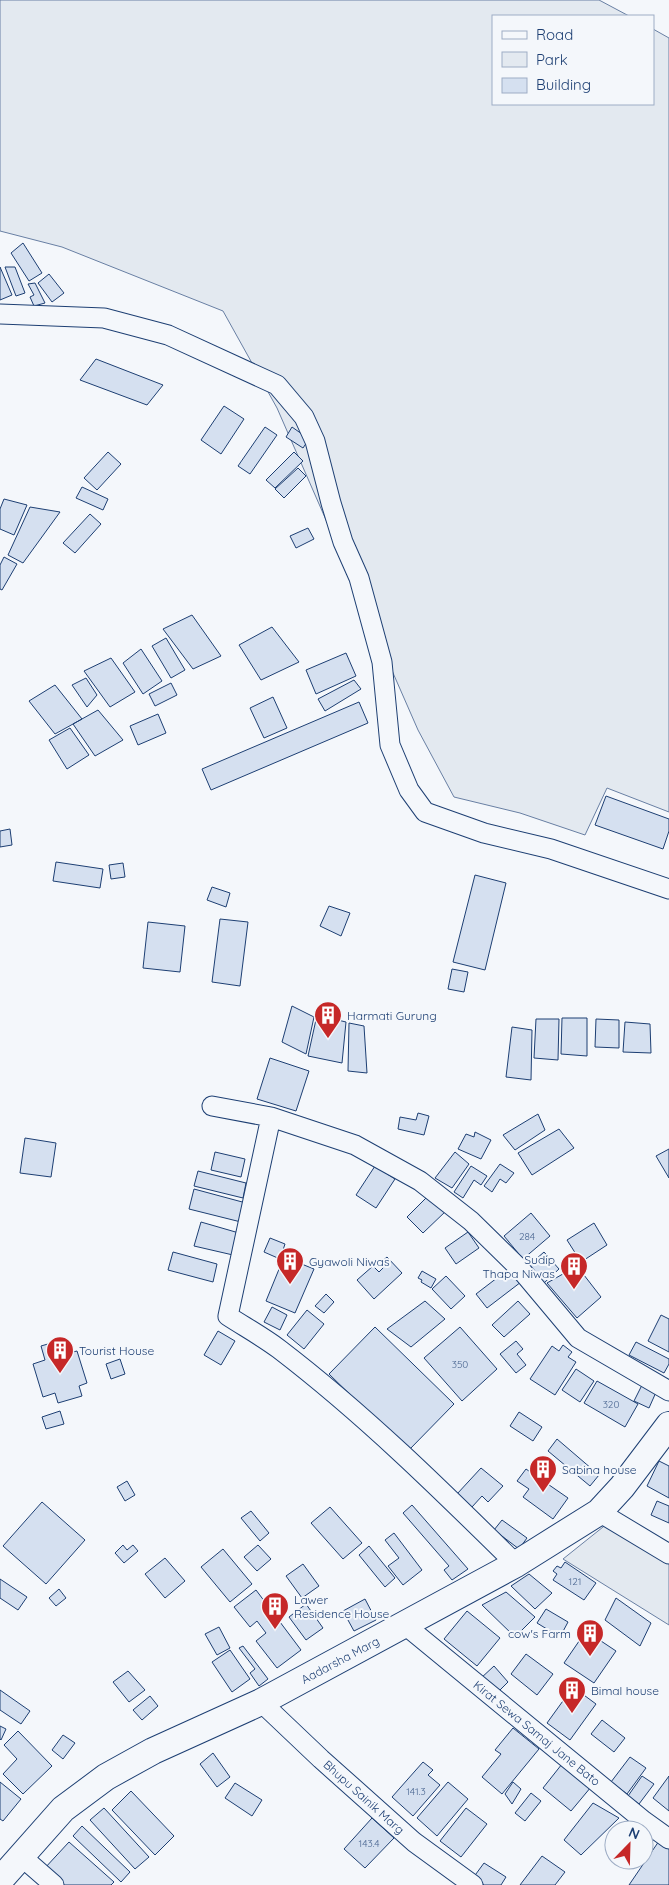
<svg xmlns="http://www.w3.org/2000/svg" width="669" height="1885" viewBox="0 0 669 1885" font-family="Quicksand,sans-serif">
	<style>
		.green { fill: #e3e9f0; stroke: #687fa3 }
		.building { fill: #d5e0f0; stroke: #1d3f73 }
		.lines { fill: none; stroke-linecap: round; stroke-linejoin: round }
		.street-casing { stroke: #1d3f73; stroke-width: 21 }
		.secondary-casing { stroke: #1d3f73; stroke-width: 28 }
		.street { stroke: #f4f7fb; stroke-width: 19 }
		.secondary { stroke: #f4f7fb; stroke-width: 26 }
		.labels { text-anchor: middle; dominant-baseline: central; stroke-width: 4; stroke-linejoin: round; paint-order: stroke }
		.number-label { font-size: 10px; fill: #4b6792 }
		.poi-label { font-size: 12px; fill: #1d3f73; stroke: #f4f7fb; text-anchor: start }
		.street-label { font-size: 12px; fill: #1d3f73; stroke: #f4f7fb }
	</style>
	<rect width="100%" height="100%" fill="#f4f7fb"/>
	<!-- green -->
	<path class="green" d="M0 0H599L629 16H493V104H653V29L669 38V812L607 788 585 835 520 813 454 797 418 730 277 408 223 311 62 247 0 231Z
		M608 1523 669 1557V1625L563 1559Z"/>
	<!-- building -->
	<path class="building" d="M23 243 42 273 29 281 11 253Z
		M0 267 12 295 0 300Z
		M5 267H15L25 293 16 296Z
		M49 274 64 293 52 302 38 283Z
		M35 283 45 303 34 306 30 297 34 295 28 284Z
		M96 359 163 385 147 405 80 380Z
		M224 406 244 419 221 454 201 440Z
		M265 427 277 435 250 474 238 466Z
		M292 427 309 439 303 448 286 437Z
		M108 452 121 464 97 490 84 478Z
		M294 452 303 461 275 488 266 480Z
		M298 468 306 476 284 498 275 489Z
		M82 487 108 499 103 510 76 498Z
		M4 499 27 505 14 535 0 529V509Z
		M30 507 60 512 23 563 8 555Z
		M90 514 101 524 75 553 63 543Z
		M308 528 314 539 296 548 290 536Z
		M4 557 17 564 2 590 0 589V565Z
		M192 615 221 656 193 669 163 629Z
		M272 627 299 662 261 680 239 645Z
		M166 638 185 670 171 678 152 646Z
		M141 649 162 681 143 694 123 663Z
		M346 653 356 676 316 694 306 670Z
		M111 658 135 692 110 707 84 671Z
		M86 678 97 695 87 707 72 685Z
		M354 680 361 689 325 711 318 699Z
		M171 683 177 695 155 706 149 694Z
		M55 685 82 719 55 734 29 701Z
		M273 697 287 728 264 738 250 708Z
		M359 702 368 723 211 790 202 769Z
		M98 710 123 740 95 756 73 724Z
		M158 714 166 733 138 745 130 726Z
		M70 728 89 755 67 769 49 740Z
		M606 796 669 819V831L663 849 595 825Z
		M10 829 12 845 0 847V831Z
		M56 862 103 869 100 888 53 881Z
		M123 863 125 877 111 879 109 865Z
		M475 875 506 883 485 970 453 962Z
		M212 887 230 893 226 907 207 900Z
		M329 906 350 913 341 936 320 926Z
		M220 919 248 922 240 986 212 982Z
		M148 922 185 926 180 972 143 968Z
		M452 969 468 972 464 992 448 989Z
		M292 1006 314 1017 306 1054 282 1042Z
		M317 1015 346 1022 342 1063 308 1056Z
		M562 1018H587V1056L561 1054Z
		M536 1019H559L558 1060 534 1058Z
		M596 1019 619 1020V1048L595 1047Z
		M625 1022 650 1024 651 1053 623 1052Z
		M349 1023 364 1026 367 1073 348 1071Z
		M512 1027 532 1030 531 1080 506 1077Z
		M270 1058 309 1071 296 1111 257 1099Z
		M418 1113 429 1116 424 1135 398 1129 400 1117 416 1120Z
		M538 1114 545 1130 515 1150 503 1135Z
		M559 1129 574 1148 532 1175 518 1153Z
		M475 1132 491 1140 481 1159 458 1149 466 1134 474 1137Z
		M25 1138 56 1143 51 1177 20 1173Z
		M669 1149V1178L656 1156Z
		M215 1152 245 1159 241 1177 211 1170Z
		M455 1152 469 1164 452 1188 435 1178Z
		M500 1164 514 1173 506 1183 500 1179 492 1192 484 1186Z
		M375 1166 395 1179 376 1208 356 1195Z
		M471 1166 487 1176 481 1185 474 1180 463 1198 454 1192Z
		M198 1171 246 1183 243 1198 194 1186Z
		M194 1189 246 1203 241 1222 189 1209Z
		M430 1194 447 1210 423 1233 407 1217Z
		M531 1213 550 1236 523 1259 504 1236Z
		M201 1222 239 1233 233 1255 194 1246Z
		M594 1223 607 1245 581 1262 567 1240Z
		M468 1232 479 1248 456 1264 445 1248Z
		M270 1238 285 1244 280 1259 264 1252Z
		M173 1252 217 1264 213 1282 168 1270Z
		M544 1252 559 1269 544 1283 528 1266Z
		M284 1257 314 1269 295 1313 266 1301Z
		M387 1257 402 1273 374 1299 357 1280 373 1266 379 1272 385 1266 381 1262Z
		M577 1266 601 1297 577 1318 547 1283Z
		M510 1268 521 1282 487 1308 476 1294Z
		M422 1271 436 1279 431 1288 421 1282 422 1280 418 1278Z
		M446 1276 465 1296 451 1309 432 1289Z
		M326 1294 334 1302 324 1313 315 1306Z
		M425 1301 445 1319 411 1347 387 1329Z
		M518 1301 530 1314 504 1337 492 1325Z
		M272 1307 287 1315 280 1330 264 1322Z
		M307 1310 324 1324 304 1349 287 1335Z
		M661 1315 669 1319V1352L648 1341Z
		M375 1327 454 1404 408 1451 329 1374Z
		M460 1327 497 1369 462 1401 424 1358Z
		M218 1331 235 1341 221 1365 204 1355Z
		M65 1339 69 1353 77 1351 87 1383 79 1386 82 1396 58 1403 55 1393 43 1397 33 1364 45 1360 41 1346Z
		M516 1341 523 1349 517 1354 526 1365 516 1373 500 1354Z
		M636 1342 669 1359V1364L664 1373 629 1355Z
		M563 1345 572 1352 568 1357 576 1362 555 1395 530 1379 552 1346 559 1351Z
		M120 1359 125 1374 111 1379 106 1364Z
		M576 1369 594 1381 580 1402 562 1390Z
		M597 1381 638 1404 625 1427 584 1403Z
		M643 1383 657 1390 649 1408 634 1401Z
		M60 1411 64 1424 46 1429 42 1417Z
		M519 1412 542 1427 533 1441 510 1426Z
		M557 1439 599 1475 590 1486 548 1451Z
		M659 1461 669 1466V1498L647 1486Z
		M481 1468 503 1486 488 1502 482 1496 472 1507 457 1494Z
		M526 1469 568 1498 553 1519 523 1497 529 1489 517 1481Z
		M127 1481 135 1495 125 1501 117 1487Z
		M657 1501 669 1506V1523L651 1515Z
		M42 1502 85 1540 46 1584 3 1546Z
		M412 1505 468 1569 452 1580 444 1570 449 1566 403 1513Z
		M330 1507 362 1543 343 1559 311 1523Z
		M251 1511 269 1533 260 1541 241 1518Z
		M502 1520 527 1538 519 1549 494 1530Z
		M394 1533 422 1570 403 1585 388 1566 399 1558 385 1540Z
		M123 1545 127 1550 133 1545 138 1551 124 1563 115 1553Z
		M258 1545 271 1559 257 1571 244 1557Z
		M369 1546 395 1578 385 1587 359 1555Z
		M223 1549 252 1584 230 1602 201 1567Z
		M165 1558 185 1581 165 1598 145 1574Z
		M565 1562 596 1583 584 1600 553 1580 557 1574 553 1571 557 1566 561 1568Z
		M303 1564 319 1586 302 1598 286 1576Z
		M529 1574 552 1593 535 1609 511 1586Z
		M0 1579 27 1597 18 1610 0 1598Z
		M59 1589 66 1598 56 1606 49 1598Z
		M256 1590 301 1650 277 1668 256 1641 266 1633 257 1621 250 1627 234 1607Z
		M506 1592 535 1617 515 1637 482 1605Z
		M616 1598 651 1623 640 1646 605 1620Z
		M365 1599 376 1620 354 1631 343 1611Z
		M306 1604 323 1628 306 1640 289 1617Z
		M546 1609 568 1622 560 1637 537 1623Z
		M467 1611 500 1638 477 1666 444 1639Z
		M219 1627 230 1648 217 1655 205 1634Z
		M586 1631 616 1651 594 1683 564 1663Z
		M243 1646 268 1679 259 1686 250 1673 255 1669 239 1648Z
		M230 1650 250 1679 232 1692 212 1662Z
		M526 1654 553 1674 537 1695 511 1674Z
		M494 1666 508 1682 495 1695 480 1679Z
		M128 1671 145 1690 129 1702 113 1682Z
		M573 1687 596 1704 570 1740 547 1723Z
		M0 1690 30 1711 21 1724 0 1710Z
		M150 1696 158 1706 142 1720 133 1710Z
		M602 1720 625 1738 614 1752 591 1734Z
		M0 1726 6 1729 1 1740 0 1739Z
		M513 1728 539 1749 502 1794 482 1777 501 1754 495 1750Z
		M18 1731 52 1766 23 1794 3 1774 17 1759 4 1745Z
		M63 1735 75 1743 63 1759 52 1750Z
		M213 1753 230 1777 217 1787 200 1764Z
		M630 1757 646 1768 627 1794 611 1782Z
		M423 1762 433 1770 428 1775 440 1785 413 1816 392 1797Z
		M562 1764 591 1787 571 1811 543 1788Z
		M642 1776 654 1784 639 1804 628 1796Z
		M669 1776V1811L653 1798Z
		M0 1782 21 1799 3 1821 0 1819Z
		M448 1782 468 1799 437 1836 417 1818Z
		M513 1782 521 1789 512 1804 505 1794Z
		M235 1783 262 1800 252 1816 225 1798Z
		M131 1791 174 1836 155 1855 112 1810Z
		M531 1793 541 1801 525 1821 515 1813Z
		M593 1803 619 1818 581 1855 564 1840Z
		M104 1808 149 1857 135 1869 90 1820Z
		M466 1808 487 1824 461 1857 440 1841Z
		M372 1818 394 1838 365 1868 344 1849Z
		M82 1826 130 1872 121 1882 73 1836Z
		M659 1841 669 1848V1885H629Z
		M69 1842 114 1882 111 1885H62L44 1869Z
		M542 1856 565 1872 555 1885H520Z
		M484 1863 506 1877 501 1885H484L473 1878Z"/>
	<g class="lines">
		<!-- street casing -->
		<g class="street-casing">
			<path id="street" d="M0 314 104 318 168 335 277 385 304 417 315 441 331 503 343 542 359 578 382 662 390 745 409 790 425 812 484 833 551 849 669 889
				M212 1106 271 1117
				M599 1512 669 1554
				M516 1564C440 1489 364 1414 279 1349 263 1337 245 1327 228 1316L271 1117 355 1145 420 1181 471 1221 521 1270 578 1338 669 1391
				M405 1625 644 1821 669 1839
				M261 1702 321 1759 414 1842 473 1885
				M22 1857 54 1885"/>
		</g>
		<!-- secondary casing -->
		<g class="secondary-casing">
			<path id="secondary" d="M0 1880 63 1809 106 1777 153 1751 261 1702 516 1564 599 1512 622 1487 669 1425"/>
		</g>
		<!-- street -->
		<use href="#street" class="street"/>
		<!-- secondary -->
		<use href="#secondary" class="secondary"/>
	</g>
	<!-- icons -->
	<defs>
		<g id="building-pin" transform="scale(1.4375)"><path d="M0 17L-7.5 6A9.5 9.5 0 1 1 7.5 6Z" fill="#c62828" stroke="#f4f7fb"/><path d="M-4-6H4V6H1V3H-1V6H-4ZM-2.5-4.3h1.7v1.8h-1.7ZM.8-4.3h1.7v1.8H.8ZM-2.5-1h1.7V.8h-1.7ZM.8-1h1.7V.8H.8Z" fill="#fff"/></g>
	</defs>
	<g fill-rule="evenodd">
		<use href="#building-pin" x="328" y="1015"/>
		<use href="#building-pin" x="290" y="1261"/>
		<use href="#building-pin" x="574" y="1266"/>
		<use href="#building-pin" x="60" y="1350"/>
		<use href="#building-pin" x="543" y="1469"/>
		<use href="#building-pin" x="275" y="1606"/>
		<use href="#building-pin" x="590" y="1633"/>
		<use href="#building-pin" x="572" y="1690"/>
	</g>
	<g class="labels">
		<!-- number labels -->
		<g class="number-label">
			<text x="527" y="1236">284</text>
			<text x="460" y="1364">350</text>
			<text x="611" y="1404">320</text>
			<text x="575" y="1581">121</text>
			<text x="416" y="1791">141.3</text>
			<text x="369" y="1843">143.4</text>
		</g>
		<!-- poi labels -->
		<g class="poi-label">
			<text x="347" y="1015">Harmati Gurung</text>
			<text x="555" y="1259" text-anchor="end">Sudip<tspan x="555" dy="14">Thapa Niwas</tspan></text>
			<text x="309" y="1261">Gyawoli Niwas</text>
			<text x="79" y="1350">Tourist House</text>
			<text x="562" y="1469">Sabina house</text>
			<text x="294" y="1599">Lawer<tspan x="294" dy="14">Residence House</tspan></text>
			<text x="571" y="1633" text-anchor="end">cow's Farm</text>
			<text x="591" y="1690">Bimal house</text>
		</g>
		<!-- street labels -->
		<g class="street-label">
			<text transform="translate(340 1660) rotate(-28)">Aadarsha Marg</text>
			<text transform="translate(537 1733) rotate(39)">Kirat Sewa Samaj Jane Bato</text>
			<text transform="translate(364 1797) rotate(42)">Bhupu Sainik Marg</text>
		</g>
	</g>
	<!-- legend -->
	<rect x="492" y="15" width="162" height="90" fill="#f4f7fb" stroke="#9eadc5"/>
	<rect x="502" y="31" width="25" height="8" fill="#f4f7fb" stroke="#9eadc5"/>
	<text x="536" y="40" font-size="15" fill="#1d3f73">Road</text>
	<rect x="502" y="52" width="25" height="15" fill="#e3e9f0" stroke="#9eadc5"/>
	<text x="536" y="65" font-size="15" fill="#1d3f73">Park</text>
	<rect x="502" y="78" width="25" height="15" fill="#d5e0f0" stroke="#9eadc5"/>
	<text x="536" y="90" font-size="15" fill="#1d3f73">Building</text>
	<!-- north arrow -->
	<g transform="translate(629 1845) rotate(23)"><circle r="24" fill="#f4f7fb" stroke="#9eadc5"/>
	<path d="M0-4L9 19L0 12L-9 19Z" fill="#c62828"/>
	<text y="-8" font-size="14" font-weight="bold" text-anchor="middle" fill="#1d3f73">N</text>
	</g>
</svg>
